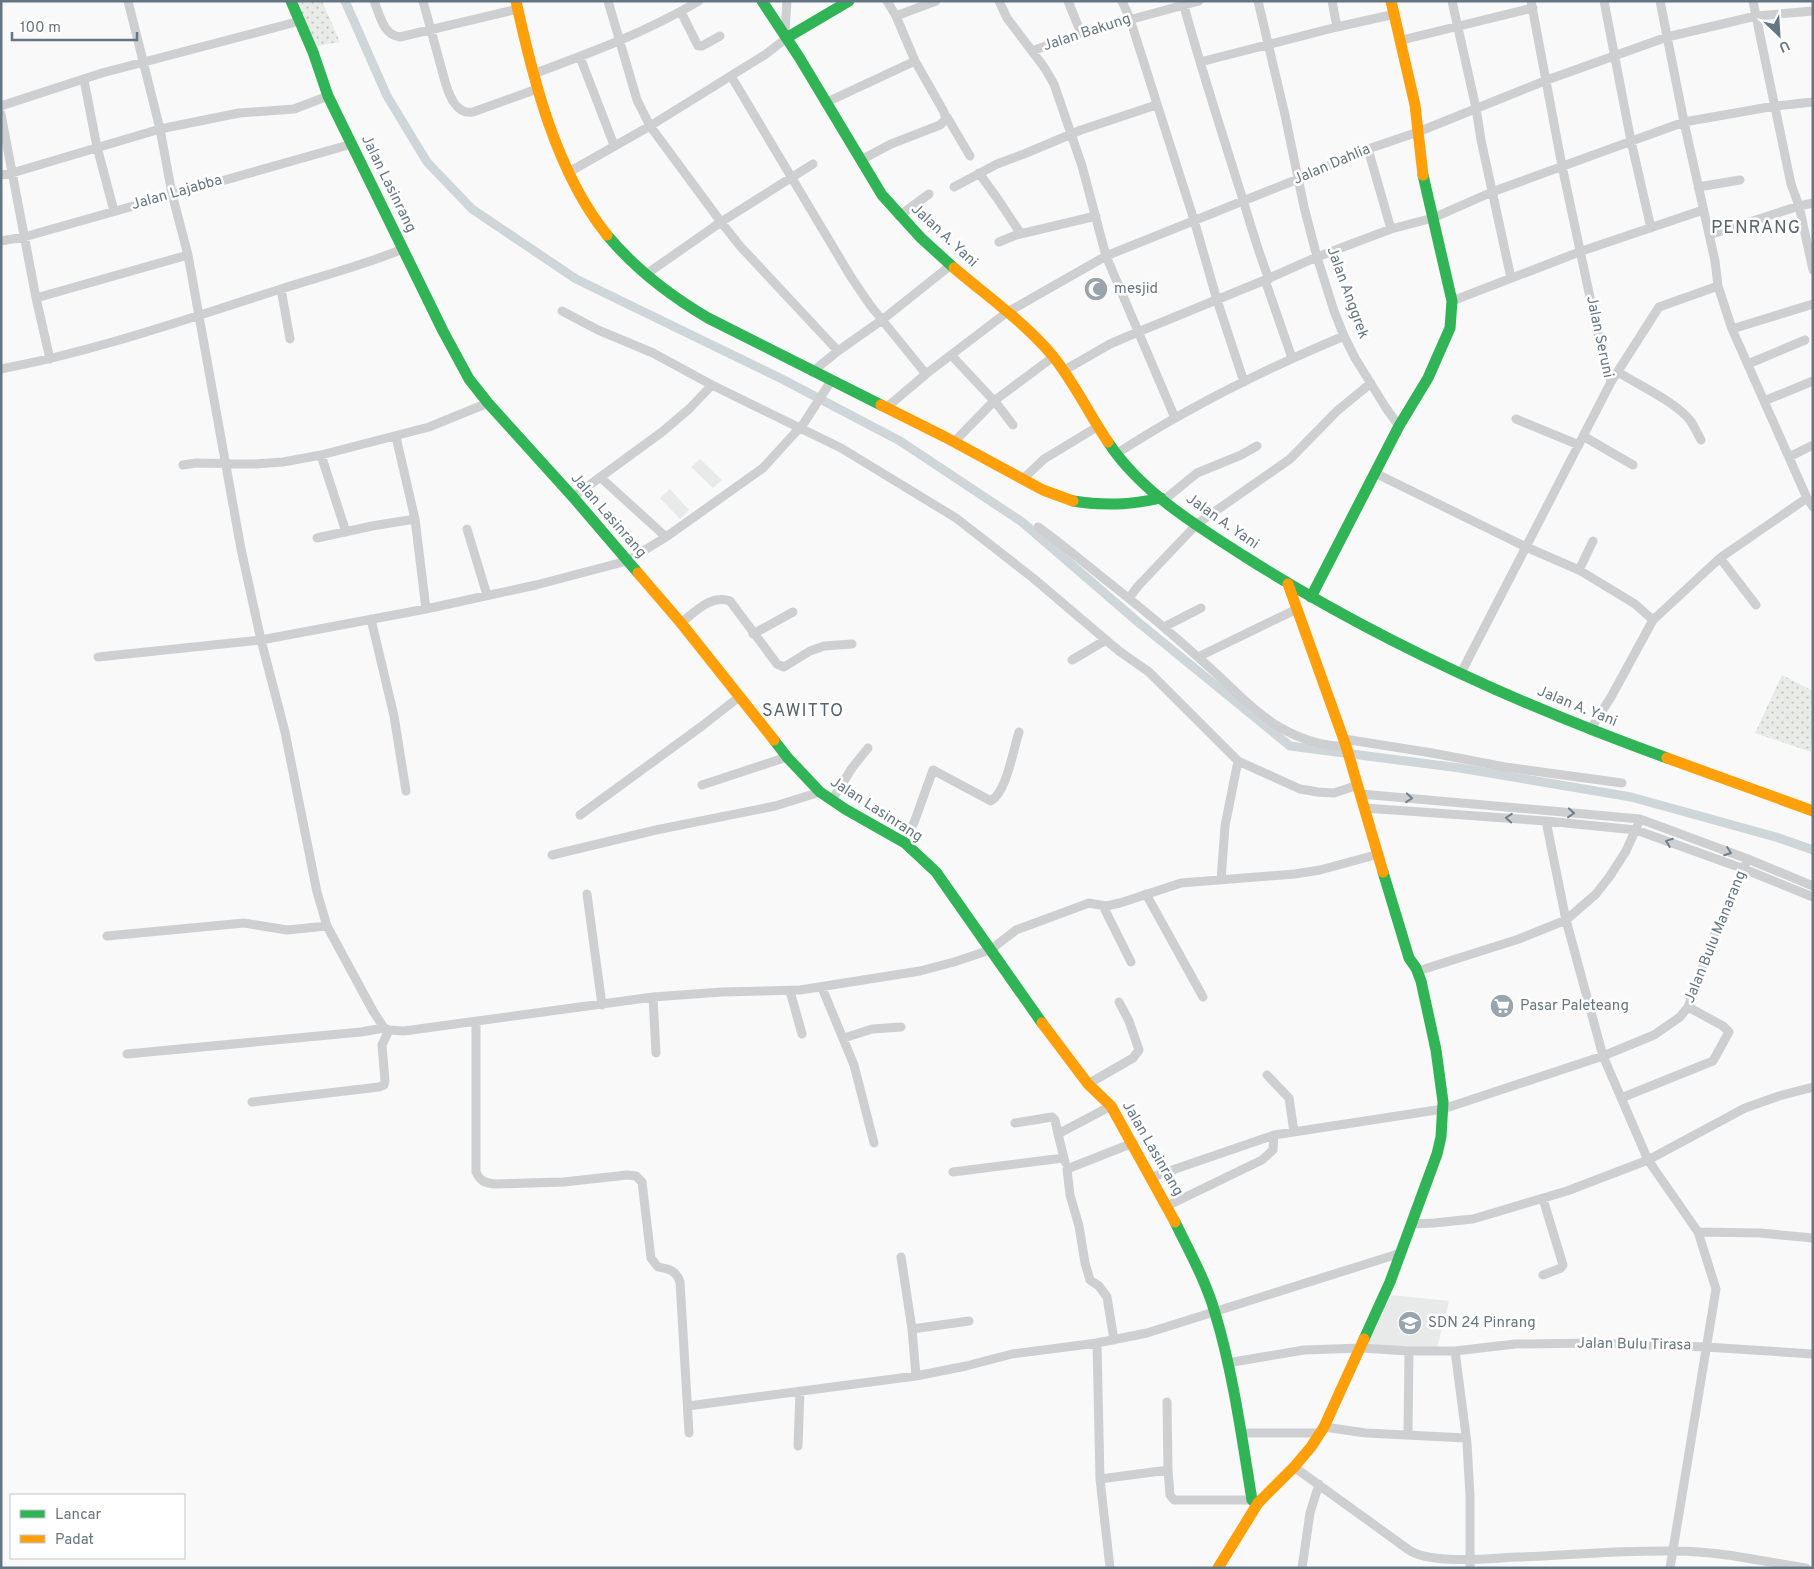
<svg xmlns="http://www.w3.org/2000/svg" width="1814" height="1569" viewBox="0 0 1814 1569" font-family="Overpass,sans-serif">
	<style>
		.built { fill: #e8e9e9 }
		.grass { fill: url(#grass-dots) }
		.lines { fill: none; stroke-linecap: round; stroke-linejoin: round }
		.canal { stroke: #ced6d9; stroke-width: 9 }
		.street { stroke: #cecfd0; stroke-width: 9 }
		.fast { stroke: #30b455; stroke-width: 11 }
		.slow { stroke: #ff9f0a; stroke-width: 11 }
		.oneway { stroke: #707f8b }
		.labels { text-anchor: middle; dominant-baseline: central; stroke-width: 5; stroke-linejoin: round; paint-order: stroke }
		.street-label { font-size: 15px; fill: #657683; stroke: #fff }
		.poi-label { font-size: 15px; fill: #657683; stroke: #fff; text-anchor: start }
		.quarter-label { font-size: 18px; letter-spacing: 1px; fill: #57646e; stroke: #fff }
	</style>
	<defs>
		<pattern id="grass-dots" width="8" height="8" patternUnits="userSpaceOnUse" patternTransform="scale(1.25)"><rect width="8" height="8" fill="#e8ebe6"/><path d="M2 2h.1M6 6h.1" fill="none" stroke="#c0c3c0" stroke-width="1.8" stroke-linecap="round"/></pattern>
	</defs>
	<rect width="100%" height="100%" fill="#f9f9f9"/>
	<!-- built -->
	<path class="built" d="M700 459 722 480 713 488 691 467Z
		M670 489 689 510 680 519 660 498Z
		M1392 1295 1449 1301 1437 1348 1367 1345Z"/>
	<!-- grass -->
	<path class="grass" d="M286 1H322L340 42 306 48Z
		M1782 675 1813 691 1811 752 1755 733Z"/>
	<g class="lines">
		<!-- canal -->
		<path class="canal" d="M345 1 387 96 427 162 472 209 576 279 782 379 900 441 1022 522 1138 622 1290 746 1460 768 1631 797 1779 838 1813 850"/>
		<!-- street -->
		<path class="street" d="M128 1 160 129 172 194 188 255 241 549 261 640 285 732 317 892 327 926 373 1011 384 1028 389 1030 404 1031 653 997 722 992 800 990 920 971 954 962 990 950 1016 930 1089 903 1106 906 1120 903 1181 883 1295 874 1320 870 1379 854
			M374 1C380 15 383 35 400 37L518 9
			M423 1 446 85C450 97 457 115 473 112L537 89
			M608 1 637 100 650 126 721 222 740 246 838 351
			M999 1 1007 18 1044 67 1054 84 1082 166 1106 256 1175 418
			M1068 1 1081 33
			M1122 1 1130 19 1194 220 1217 300 1244 382
			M1258 1 1285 115 1304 207 1317 257 1334 311 1344 336 1355 358 1386 408 1399 426
			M1332 1 1337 27
			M1452 1 1476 108 1481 140 1511 278
			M1604 1 1631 141 1651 228
			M1660 1 1684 122 1715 261 1718 286 1732 329 1807 498 1813 507
			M1184 6C1200 65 1219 123 1237 181 1248 214 1256 247 1269 279
			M1813 11 1756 16 1791 184 1799 206 1813 270
			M681 12 698 46H702L720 36
			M896 16 936 1
			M785 31 787 1
			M1402 40 1533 8
			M1032 51 1081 33 1199 1
			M580 57 614 145
			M1200 62 1337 27 1395 14
			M533 74C590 53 647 32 699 1
			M731 76 851 277 870 305 926 374 886 408
			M84 80 97 147 114 211
			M825 103 915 61
			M1 106 102 73 300 21
			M1 114 36 298 50 359
			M947 117 970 156
			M1368 149 1391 229
			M861 160 891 144 940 125 946 119 944 112 915 61 896 16 887 1
			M569 172 650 126 766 54 788 37
			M979 173 997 198 1021 234
			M1 175 12 173 160 129 239 113 294 109 328 96
			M954 187 997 164 1024 154 1081 130 1156 105
			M1698 187 1740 180
			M899 216 929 194
			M1709 235 1799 206 1813 203
			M1 241 24 237 352 144
			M999 242 1016 235 1096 216
			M645 275 721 222 813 164
			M1265 280 1292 358
			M281 289 290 339
			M36 298 188 255
			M1452 301 1582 251 1703 210
			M562 311 598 330 653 353 712 385 841 448 956 518 1033 578 1119 651 1149 672 1238 761 1300 789 1318 792 1334 793 1358 785
			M1732 329 1813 304
			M952 356 997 404 1013 425
			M1748 364 1805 340
			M1 369C97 351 189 318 281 289 322 276 364 265 403 249
			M1063 371 1110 344 1138 332 1265 280 1317 257 1391 229 1433 218 1492 192 1684 122 1775 106 1813 102
			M812 372 838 351 882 320 951 265
			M1618 372C1640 386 1672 400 1689 419 1694 425 1697 433 1701 440
			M926 374 1006 313 1106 256 1298 179 1368 149 1418 132 1547 80 1667 37 1756 16 1753 1
			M1611 382 1659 307 1718 286
			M1764 401 1813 381
			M1516 419 1579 445
			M1583 436 1633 465
			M396 437 415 519 426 609
			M954 442 994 401 1053 357
			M1116 454C1188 407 1265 369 1344 336
			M321 455 346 532
			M1789 457 1813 445
			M183 465 196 463 255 464 283 462 321 455 429 427 488 403
			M1375 473 1526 547 1579 570 1635 604 1653 620
			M600 477 666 537
			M1023 479 1044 459 1097 427
			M573 497 662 432 689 409 712 385
			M1164 500 1197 473 1241 455 1257 446
			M1038 527C1062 544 1084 563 1107 581 1139 606 1170 632 1200 659 1225 680 1253 712 1281 728 1300 739 1325 747 1346 746
			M467 529 487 595
			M317 538 372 526 415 519
			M1720 558 1756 605
			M1579 570 1593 541
			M1129 598 1139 585 1197 524 1290 459 1337 411 1371 383
			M371 619 394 716 406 791
			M681 623C695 612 711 594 730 601L777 664 784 667 810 651 824 646 852 644
			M1164 627 1201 608
			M753 634 793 612
			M98 657 261 640 426 609 536 585 627 561 666 537 763 468 804 423 831 381
			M1198 657 1297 609
			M1072 660 1106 640
			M1461 673 1611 382 1597 330 1562 166 1531 1
			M1590 730 1611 697 1653 620 1720 558 1807 498
			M1344 739 1432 753 1505 767 1622 783
			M702 785 787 757
			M1361 794 1640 819 1748 859 1813 886
			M832 800 852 768 868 748
			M1365 808 1546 821 1636 830 1744 869 1813 897
			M580 815 702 726 739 697
			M1546 821 1566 920 1603 1056 1648 1160 1698 1232 1760 1233 1813 1238
			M905 843 915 820 933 770 991 801C1007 791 1013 750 1019 732
			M552 855 656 830 775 806 820 792
			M1221 880 1225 826 1238 761
			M587 894 602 1005
			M1146 894 1203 997
			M1103 906 1131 962
			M107 936 244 923 287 930 327 926
			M1418 971 1519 939 1566 920 1596 894 1610 876 1626 851 1638 824
			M822 988 854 1065 874 1143
			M790 991 802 1034
			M653 997 656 1053
			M476 1022V1172C480 1181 485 1183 495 1184L564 1182 627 1175 636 1176 642 1182 651 1258 658 1267C669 1269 676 1270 680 1282L689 1433
			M844 1038 872 1029 901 1027
			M127 1054 361 1032 384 1028
			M1267 1075 1289 1098 1294 1132
			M1088 1084 1133 1058 1139 1050 1129 1021 1119 1002
			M1621 1098 1713 1061 1729 1032 1723 1026 1688 1007
			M252 1102 379 1087 384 1085 385 1081 382 1045 389 1030
			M1015 1123 1052 1117 1055 1120 1058 1134
			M1065 1162 1058 1134 1111 1106
			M953 1172 1063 1158
			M1152 1177 1274 1135 1443 1109 1603 1056 1654 1035 1680 1017 1688 1007 1714 936 1748 859
			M1543 1199 1563 1265 1561 1268 1543 1275
			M1167 1206 1262 1160 1273 1150 1274 1135
			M1412 1224 1434 1223 1473 1219 1567 1191 1648 1160 1745 1108 1779 1096 1813 1087
			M901 1257 912 1329 916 1376
			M912 1329 969 1321
			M1114 1340 1107 1297 1099 1286 1090 1280 1085 1263 1079 1226 1070 1195 1067 1169 1133 1143
			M1097 1343 1100 1479 1110 1568
			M1455 1351 1467 1443 1470 1496V1568
			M1227 1363 1304 1350 1361 1348 1409 1351H1455L1515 1344 1595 1343 1706 1347 1813 1354
			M688 1406 916 1376 966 1366 1012 1354 1097 1343 1147 1333 1401 1253
			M1324 1427 1366 1433 1466 1438
			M1241 1433H1321
			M1408 1434 1409 1351
			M798 1446 800 1391
			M1294 1467 1409 1550C1431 1565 1490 1558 1518 1557 1569 1555 1622 1550 1674 1551 1718 1551 1762 1561 1806 1568
			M1168 1470 1170 1495 1174 1500H1252
			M1100 1479 1168 1470 1167 1402
			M1302 1568 1310 1513 1319 1484
			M1670 1568 1716 1289 1698 1232"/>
		<!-- fast -->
		<path class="fast" d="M291 1 313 52 328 96 443 331 469 379 488 403 573 497 638 573
			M762 1 799 57 882 195 921 238 954 268
			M788 37 849 1
			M607 235C636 270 669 295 708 318L881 405
			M1108 442C1140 491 1195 525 1244 556 1376 640 1520 705 1667 758
			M1073 501C1105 506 1130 505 1161 498
			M1311 597 1399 426 1428 378 1450 328 1452 301 1423 175
			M774 740 787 757 820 792 845 809 905 843 936 872 1042 1023
			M1175 1222C1189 1251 1206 1281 1215 1313 1233 1372 1242 1439 1252 1500L1258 1503
			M1364 1339 1390 1282 1437 1154 1441 1137 1443 1102 1436 1050 1421 981 1416 968 1409 958 1383 872"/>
		<!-- slow -->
		<path class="slow" d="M516 1C533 79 556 172 607 235
			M1391 1 1415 105 1423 175
			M954 268C987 296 1024 322 1052 355 1074 382 1089 414 1108 442
			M881 405 945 437 1043 490 1073 501
			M638 573 681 623 774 740
			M1288 584 1346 746 1383 872
			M1667 758 1813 811
			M1042 1023 1088 1084 1111 1106 1175 1222
			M1218 1568 1258 1503 1294 1467 1311 1447 1324 1427 1364 1339"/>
	</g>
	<!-- one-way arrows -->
	<defs><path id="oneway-chevron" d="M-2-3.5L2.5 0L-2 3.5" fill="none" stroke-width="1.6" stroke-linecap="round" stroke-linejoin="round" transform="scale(1.25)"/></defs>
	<g class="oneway">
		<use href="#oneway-chevron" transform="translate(1409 798) rotate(5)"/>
		<use href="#oneway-chevron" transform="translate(1571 813) rotate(5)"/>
		<use href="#oneway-chevron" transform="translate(1509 818) rotate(-176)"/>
		<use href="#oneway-chevron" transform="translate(1669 842) rotate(-159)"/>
		<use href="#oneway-chevron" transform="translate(1728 852) rotate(20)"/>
	</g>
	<!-- icons -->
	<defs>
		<g id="mosque-disc" transform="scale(1.25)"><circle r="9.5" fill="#99a4ac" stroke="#fff"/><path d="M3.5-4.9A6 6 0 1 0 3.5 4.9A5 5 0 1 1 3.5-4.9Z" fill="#fff"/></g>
		<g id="supermarket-disc" transform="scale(1.25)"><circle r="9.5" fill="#99a4ac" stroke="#fff"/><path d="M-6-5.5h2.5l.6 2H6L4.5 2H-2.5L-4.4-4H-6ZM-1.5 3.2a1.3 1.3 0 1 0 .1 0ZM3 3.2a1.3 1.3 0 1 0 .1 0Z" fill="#fff"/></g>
		<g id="school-disc" transform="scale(1.25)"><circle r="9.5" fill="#99a4ac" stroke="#fff"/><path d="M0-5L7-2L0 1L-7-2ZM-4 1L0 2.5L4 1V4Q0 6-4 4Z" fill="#fff"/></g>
	</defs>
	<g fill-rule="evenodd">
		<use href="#mosque-disc" x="1096" y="289"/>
		<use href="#supermarket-disc" x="1502" y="1006"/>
		<use href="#school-disc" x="1410" y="1323"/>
	</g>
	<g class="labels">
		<!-- street labels -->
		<g class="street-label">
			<text transform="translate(1087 33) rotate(-18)">Jalan Bakung</text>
			<text transform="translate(1332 165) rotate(-23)">Jalan Dahlia</text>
			<text transform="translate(388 184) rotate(64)">Jalan Lasinrang</text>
			<text transform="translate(177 193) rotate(-16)">Jalan Lajabba</text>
			<text transform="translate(944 236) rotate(43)">Jalan A. Yani</text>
			<text transform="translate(1347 293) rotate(70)">Jalan Anggrek</text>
			<text transform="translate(1599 337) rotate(78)">Jalan Seruni</text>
			<text transform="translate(608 516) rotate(49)">Jalan Lasinrang</text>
			<text transform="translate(1222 522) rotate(35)">Jalan A. Yani</text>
			<text transform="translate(1577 707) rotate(22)">Jalan A. Yani</text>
			<text transform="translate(876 810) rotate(33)">Jalan Lasinrang</text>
			<text transform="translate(1716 937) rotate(-68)">Jalan Bulu Manarang</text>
			<text transform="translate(1152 1149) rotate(60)">Jalan Lasinrang</text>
			<text transform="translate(1634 1345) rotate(1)">Jalan Bulu Tirasa</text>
		</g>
		<!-- poi labels -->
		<g class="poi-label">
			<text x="1114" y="289">mesjid</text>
			<text x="1520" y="1006">Pasar Paleteang</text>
			<text x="1428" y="1323">SDN 24 Pinrang</text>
		</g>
		<!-- quarter labels -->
		<g class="quarter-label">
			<text x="1756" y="228">PENRANG</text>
			<text x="803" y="711">SAWITTO</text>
		</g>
	</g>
	<!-- border -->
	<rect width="1814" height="1569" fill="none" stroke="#657683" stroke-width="5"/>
	<!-- legend -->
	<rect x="10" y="1494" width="175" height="65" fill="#ffffff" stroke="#c1c8cd"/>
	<rect x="20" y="1510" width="25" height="8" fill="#30b455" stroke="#c1c8cd"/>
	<text x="55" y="1519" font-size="15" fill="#657683">Lancar</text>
	<rect x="20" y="1535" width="25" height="8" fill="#ff9f0a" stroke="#c1c8cd"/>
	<text x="55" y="1544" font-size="15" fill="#657683">Padat</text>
	<!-- north arrow -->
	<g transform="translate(1779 35) rotate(155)" stroke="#ffffff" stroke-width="4" paint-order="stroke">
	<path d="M0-4L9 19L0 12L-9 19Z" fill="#657683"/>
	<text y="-8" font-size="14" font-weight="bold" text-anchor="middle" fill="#657683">U</text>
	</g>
	<!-- scale -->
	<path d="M12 32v8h125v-8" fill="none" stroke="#657683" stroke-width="2.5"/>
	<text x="20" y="32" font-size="15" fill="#657683" stroke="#ffffff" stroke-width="4" paint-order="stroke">100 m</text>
</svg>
